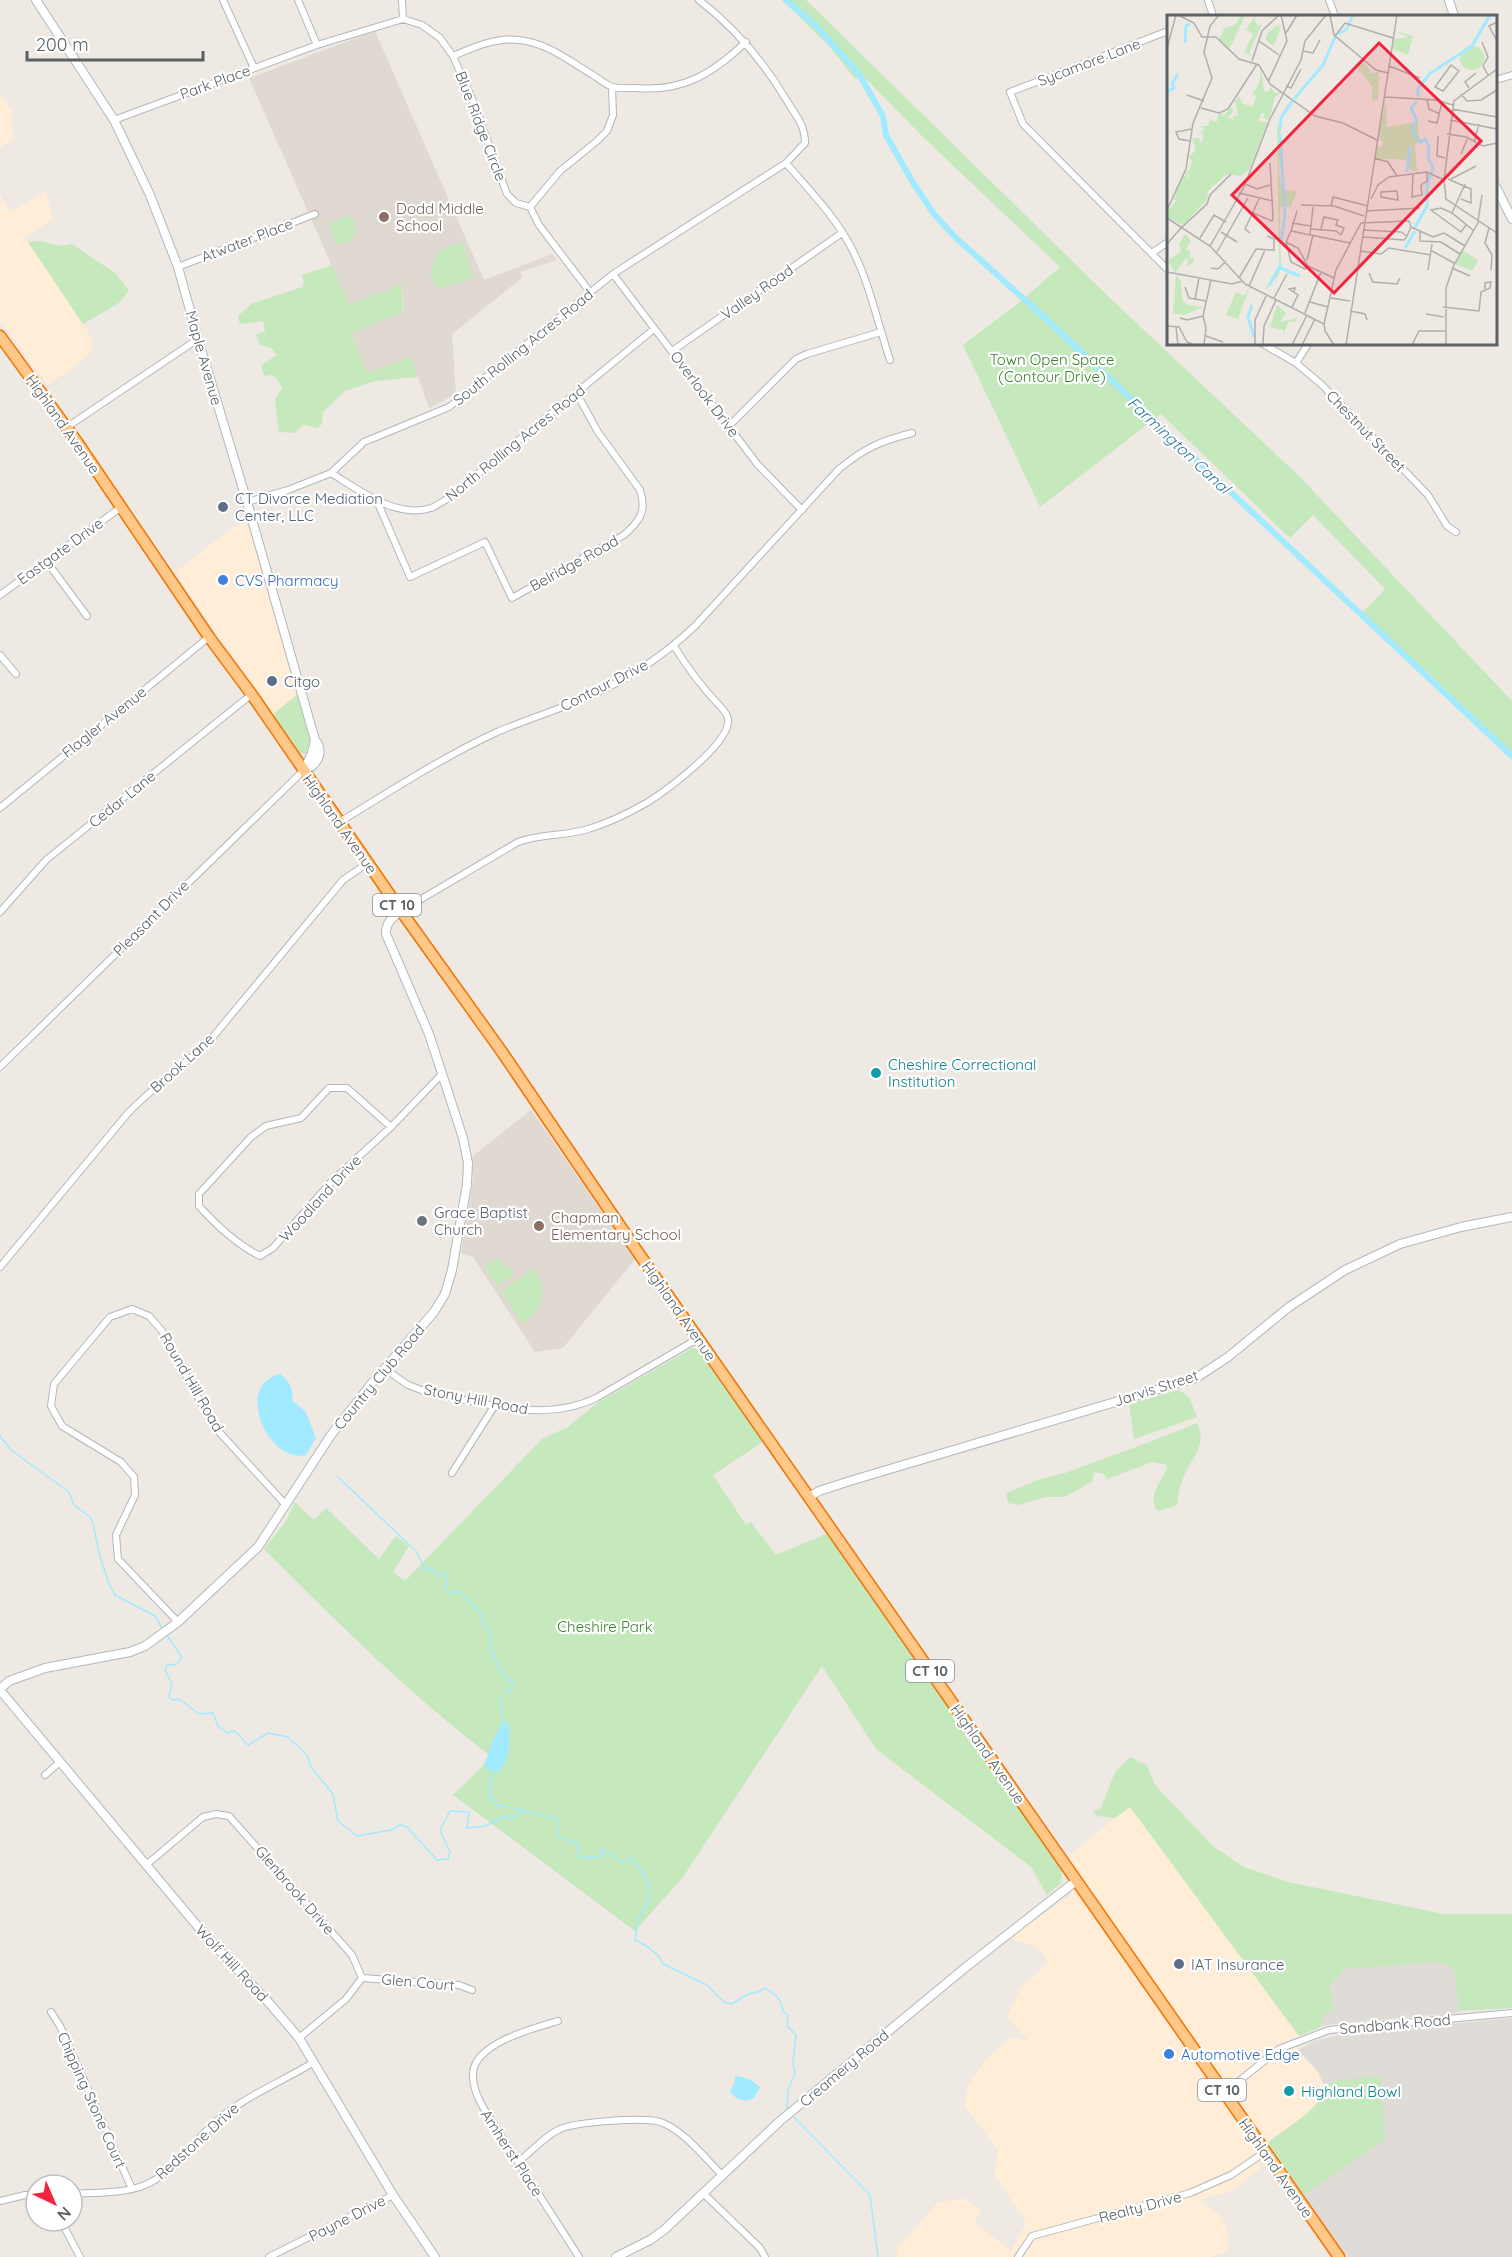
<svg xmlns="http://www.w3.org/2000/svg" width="1512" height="2257" viewBox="0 0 1512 2257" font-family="Quicksand,sans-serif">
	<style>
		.commercial { fill: #ffedd7 }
		.industrial { fill: #dfdbd7 }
		.education { fill: #dfd9d1 }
		.green { fill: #c6e8bd }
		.water { fill: #a2eaff }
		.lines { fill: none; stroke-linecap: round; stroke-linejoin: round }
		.stream { stroke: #a2eaff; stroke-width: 1.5 }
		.canal { stroke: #a2eaff; stroke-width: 6 }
		.street-casing { stroke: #b3b7bb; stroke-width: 8 }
		.secondary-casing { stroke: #b2b8bb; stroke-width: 10 }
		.highway-casing { stroke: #f17300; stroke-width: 13 }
		.street { stroke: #fff; stroke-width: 6 }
		.secondary { stroke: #fff; stroke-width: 8 }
		.highway { stroke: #ffc889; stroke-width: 10 }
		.education-dot { fill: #8d6e63; stroke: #fff; stroke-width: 2 }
		.service-dot { fill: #5c6f8a; stroke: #fff; stroke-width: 2 }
		.shop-dot { fill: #3f7fe0; stroke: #fff; stroke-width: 2 }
		.culture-dot { fill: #0f9aa8; stroke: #fff; stroke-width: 2 }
		.worship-dot { fill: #6b7280; stroke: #fff; stroke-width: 2 }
		.labels { text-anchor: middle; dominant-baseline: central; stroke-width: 4.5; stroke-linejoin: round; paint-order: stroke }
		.shield { fill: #fff; stroke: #8c9092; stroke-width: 1.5 }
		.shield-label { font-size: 14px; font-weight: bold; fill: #5b6164 }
		.street-label { font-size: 15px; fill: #5b6164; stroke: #fff }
		.education-label { font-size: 15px; fill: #785e54; stroke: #fff; text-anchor: start }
		.park-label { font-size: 15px; fill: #3b812e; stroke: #fff }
		.service-label { font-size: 15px; fill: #4e5e75; stroke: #fff; text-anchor: start }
		.shop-label { font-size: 15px; fill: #366cbe; stroke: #fff; text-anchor: start }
		.culture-label { font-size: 15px; fill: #0d838f; stroke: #fff; text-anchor: start }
		.worship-label { font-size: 15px; fill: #5b616d; stroke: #fff; text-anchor: start }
		.water-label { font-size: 16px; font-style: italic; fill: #327c9c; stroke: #fff }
		.inset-river { fill: none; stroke: #a2eaff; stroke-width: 3 }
		.inset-road { fill: none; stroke: #afafac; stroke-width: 1.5 }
		.view { fill: #f4233e; fill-opacity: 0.15; stroke: #f4233e; stroke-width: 3 }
		.inset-edge { fill: none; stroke: #5b6164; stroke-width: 3 }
	</style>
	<rect width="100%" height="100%" fill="#eee9e2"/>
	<!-- commercial -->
	<path class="commercial" d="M0 93 12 111 13 140 0 148Z
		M46 191 53 219 25 238 92 338V351L81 362 47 385 0 321V194L10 212Z
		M245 522 250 529 297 695 273 714 177 576V571L181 568 233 527Z
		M1130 1806 1299 2036 1289 2039 1318 2072 1327 2093 1307 2114 1267 2143 1259 2170 1230 2191 1200 2200 1223 2218 1228 2236 1227 2252 1211 2257H898L897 2248 937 2203 962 2198 981 2209 975 2223 1011 2251 1026 2223 994 2174 998 2150 965 2107 967 2087 984 2061 1011 2037 1028 2040 1007 2017 1021 1987 1048 1963 1038 1947 1009 1938 1072 1894 1066 1858Z"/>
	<!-- industrial -->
	<path class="industrial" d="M1437 1962 1447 1965 1454 1970 1459 2011 1456 2013 1331 2024 1320 2027 1326 2012 1334 2011 1330 1985 1343 1969Z
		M1512 2018V2257H1347L1267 2143 1307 2114 1327 2093 1318 2072 1298 2050 1317 2040 1340 2035Z"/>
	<!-- education -->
	<path class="education" d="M375 31 484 280 552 254 557 260 520 272 523 277 452 334 456 394 429 408 411 357 367 373 351 332 404 311 402 285 349 305 249 78Z
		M531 1110 635 1259 563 1348 535 1352 473 1257 461 1253 473 1181V1156Z"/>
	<!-- green -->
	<path class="green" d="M782 0H806L1112 300 1299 476 1512 701V760L1361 614 1385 589 1313 515 1290 538 1161 414 1040 507 963 345 1020 302 1060 267 923 137 864 77 855 79 829 46Z
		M348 215 355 222 356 234 348 243 335 244 329 224Z
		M41 241 61 246 72 244 115 273 129 290 119 303 83 324 28 242Z
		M463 242 473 278 438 289 430 274 439 250Z
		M332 265 349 305 402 284 403 312 351 333 367 373 411 357 418 377 375 381 345 391 323 412 322 424 318 428 303 425 295 433 279 432 275 400 282 389 278 380 272 375 264 376 261 365 277 355 271 348 260 345 256 335 265 331 263 321 240 324 238 316 251 304 302 287 304 282 302 275Z
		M297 695C302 710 317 741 306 754L300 753 273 714Z
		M498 1258 504 1267 507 1265 514 1275 497 1286 484 1266Z
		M534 1268C549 1290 543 1309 522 1324L502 1293 503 1290Z
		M694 1347 700 1350 764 1441 713 1475 746 1525 751 1522 776 1555 826 1534 833 1542 1062 1870 1061 1883 1047 1895 1031 1867 876 1749 822 1666 683 1877 635 1931 453 1795 492 1757C410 1695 337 1622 264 1549L286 1521 295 1502 314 1520 326 1508 379 1559 396 1536 409 1546 393 1572 405 1581 542 1439 568 1427 597 1403Z
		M1179 1390 1189 1397 1197 1417 1134 1439 1129 1404Z
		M1197 1423C1209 1446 1188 1461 1182 1481 1179 1489 1178 1497 1177 1505L1158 1511C1146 1499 1161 1481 1167 1469L1165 1464 1152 1462 1107 1479 1104 1474 1094 1472 1092 1482 1064 1497H1045L1019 1505 1008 1503 1006 1493 1040 1479 1065 1473 1144 1444Z
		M1130 1757 1147 1765 1155 1785 1214 1847 1244 1867 1288 1882 1444 1914H1512V2008L1459 2011 1454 1970 1447 1965 1437 1962 1344 1969 1330 1985 1334 2011 1326 2012 1320 2027 1299 2036 1130 1807 1115 1818 1097 1816 1093 1812 1101 1808 1115 1772Z
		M1377 2076 1381 2080 1385 2139 1304 2195 1267 2143 1307 2114 1327 2093 1324 2085 1339 2080Z"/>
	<!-- water -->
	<path class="water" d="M280 1374C289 1381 294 1388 292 1400L306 1412 316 1438 306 1455C270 1465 232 1386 280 1374Z
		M503 1722 508 1723C511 1737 510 1764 498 1772L490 1771 484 1765 495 1735Z
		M737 2076C746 2078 755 2080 760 2088 759 2089 755 2096 755 2097 747 2104 733 2099 730 2091L734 2084 735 2077Z"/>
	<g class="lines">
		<!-- stream -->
		<path class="stream" d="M0 1436 11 1450 69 1492 74 1505 90 1517 93 1523 100 1557 109 1584 115 1595 155 1616 162 1628
			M337 1476 401 1537 416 1551 425 1569 434 1570 437 1576 445 1574 448 1577 445 1588 447 1591 451 1593 458 1591 482 1614 484 1624 490 1632V1648L501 1671 513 1684 511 1691 505 1692
			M166 1634 182 1657 177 1664 167 1665 165 1670 172 1684 169 1697 172 1700 179 1699 199 1714 213 1713 218 1726 227 1733 235 1731 248 1745 268 1733 288 1737 307 1755 311 1767 333 1794 338 1821 357 1836 391 1830 400 1825 407 1827 437 1860 448 1859 450 1852 440 1830 450 1811 469 1812 467 1828 485 1826 504 1817 512 1818 525 1811 557 1819 559 1837 578 1844 579 1857H601L602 1849 621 1862 632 1858 648 1881 649 1897V1902L638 1920 635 1940C646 1945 658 1952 663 1964L707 1985 724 2002 732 2004 748 1994 758 1992 765 1988C776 1995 781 1998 783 2011L788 2015 787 2026 796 2035 793 2063 795 2073 788 2090 787 2109
			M500 1697 503 1723
			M493 1771 489 1791 492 1801 500 1806 524 1810
			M792 2115 870 2195 878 2257"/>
		<!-- canal -->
		<path class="canal" d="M786 0 818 28 859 74 883 116 886 135 912 181 934 214 955 237 1046 319 1512 756"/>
		<!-- street casing -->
		<g class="street-casing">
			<path id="street" d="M223 0 254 68
				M298 0 317 45
				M402 0 403 19
				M1208 0 1213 16
				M1329 0 1335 16
				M403 19 422 25 440 38 453 56 473 101 507 194 516 203 530 207
				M1168 31 1010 92 1023 124 1168 270
				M453 56C474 47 496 37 519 40 548 43 569 61 593 75 599 79 606 85 613 87 620 89 629 88 636 88 683 92 712 74 746 42
				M1496 80 1512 75
				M114 120 317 45 403 19
				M786 163C809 190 837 218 853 251 870 285 878 324 890 360
				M530 207 560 171 597 141 607 131 613 115 612 87
				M530 207 539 225 590 292
				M1152 253 1168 242
				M178 267 315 214
				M613 274 758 465 802 510
				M1263 344 1296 363 1321 384 1428 495 1447 526 1456 532
				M672 351 842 233
				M1296 363 1308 344
				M729 426 796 359 807 354 881 332
				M67 427 198 339
				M331 473C359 490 396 519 431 508 436 506 442 502 447 499L654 329
				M377 501 410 577 485 542 512 598 624 535C640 521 647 511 640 490L598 432 577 394
				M247 502 288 490 331 473 364 442 449 407 613 274 786 163 805 143C805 125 796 116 787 101 764 62 735 28 699 0
				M47 562 87 616
				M0 595 120 508
				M0 655 16 674
				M0 808 209 637
				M341 821C391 791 441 758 495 733 522 721 552 712 580 700 622 683 661 658 694 627L839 469C865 448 880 441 912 433
				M401 911 518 842C540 834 563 836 585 830 606 824 629 813 648 802 667 790 732 742 728 719 727 713 722 708 718 704 701 686 687 667 674 646
				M0 912 46 860 252 694
				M0 1067 304 770
				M329 1088H347L391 1127 332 1181 273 1248 260 1256C236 1244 217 1226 199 1206V1194L251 1137 266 1126 301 1118Z
				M391 1127 442 1074
				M0 1267 128 1113C154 1086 185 1065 212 1038L343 880 368 863
				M385 1369 408 1385 424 1391C479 1402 542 1424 596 1398L699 1338
				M452 1473 495 1405
				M178 1622 118 1559 116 1535 135 1495 134 1477 121 1462 62 1426 51 1406 54 1384 110 1317 132 1309 149 1316 162 1331 206 1412 220 1433 286 1505
				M45 1775 60 1762
				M146 1865 203 1817 216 1814 229 1816 352 1955 362 1978
				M362 1978 459 1985 472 1990
				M51 2012 60 2026 132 2189
				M558 2021C534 2028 475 2043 473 2073 472 2086 478 2098 484 2109L579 2257
				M299 2038 346 1999 362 1978
				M1224 2093 1279 2049 1329 2030 1512 2013
				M518 2162C531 2152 544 2137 558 2130 573 2122 648 2116 663 2123 685 2132 706 2159 722 2175
				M703 2193 760 2248 765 2257
				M72 2194C95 2192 123 2194 145 2185 173 2174 196 2138 220 2118 248 2095 283 2081 314 2062
				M0 2201 25 2195H36
				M61 2221 80 2257
				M269 2257 393 2195
				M1018 2257 1032 2236 1190 2193 1231 2175 1265 2152"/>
		</g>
		<!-- secondary casing -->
		<g class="secondary-casing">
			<path id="secondary" d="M36 0 114 120 150 195 178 267 198 339 247 502 315 740C325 752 317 766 304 770
				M1449 0 1454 16
				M1496 187 1512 219
				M304 770 312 753 315 740
				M809 1497 819 1491 853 1480 1196 1378 1228 1357 1289 1307 1345 1270 1400 1244 1461 1227 1512 1217
				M0 1689 9 1681 45 1668 130 1652 145 1646 178 1622 258 1547 331 1435 372 1383 434 1312 445 1294 452 1270 467 1184 468 1163 463 1138 429 1034 386 934C386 922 392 918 401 911
				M0 1690 204 1934 270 2004 299 2038 393 2195 435 2257
				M616 2257 650 2240 664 2230 780 2121 966 1967 1076 1881"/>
		</g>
		<!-- highway casing -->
		<g class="highway-casing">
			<path id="highway" d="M0 336 77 442 209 637 252 695 401 911 502 1052 635 1248 1339 2257"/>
		</g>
		<!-- street -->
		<use href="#street" class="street"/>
		<!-- secondary -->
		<use href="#secondary" class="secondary"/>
		<!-- highway -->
		<use href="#highway" class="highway"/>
	</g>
	<!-- markers -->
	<g class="education-dot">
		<circle cx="384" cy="217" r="6"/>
		<circle cx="539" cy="1226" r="6"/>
	</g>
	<g class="service-dot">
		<circle cx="223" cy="507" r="6"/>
		<circle cx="272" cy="681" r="6"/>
		<circle cx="1179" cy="1964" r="6"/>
	</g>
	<g class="shop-dot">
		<circle cx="223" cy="580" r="6"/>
		<circle cx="1169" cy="2054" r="6"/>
	</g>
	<g class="culture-dot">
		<circle cx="876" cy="1073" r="6"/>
		<circle cx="1289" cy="2091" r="6"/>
	</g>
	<circle class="worship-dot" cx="422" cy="1221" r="6"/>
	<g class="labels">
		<!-- shield labels -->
		<g class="shield">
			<rect x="373" y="894" width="48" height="22" rx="4.5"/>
			<rect x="906" y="1660" width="48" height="22" rx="4.5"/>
			<rect x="1198" y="2079" width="48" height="22" rx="4.5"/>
		</g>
		<g class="shield-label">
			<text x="397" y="905">CT 10</text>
			<text x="930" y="1671">CT 10</text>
			<text x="1222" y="2090">CT 10</text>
		</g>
		<!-- street labels -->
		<g class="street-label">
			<text transform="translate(1089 62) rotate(-21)">Sycamore Lane</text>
			<text transform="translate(215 82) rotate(-20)">Park Place</text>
			<text transform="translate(481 126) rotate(69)">Blue Ridge Circle</text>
			<text transform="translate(247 240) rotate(-21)">Atwater Place</text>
			<text transform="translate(757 292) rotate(-35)">Valley Road</text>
			<text transform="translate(523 347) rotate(-39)">South Rolling Acres Road</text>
			<text transform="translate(204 358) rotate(74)">Maple Avenue</text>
			<text transform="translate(705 394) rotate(53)">Overlook Drive</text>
			<text transform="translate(63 424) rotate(55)">Highland Avenue</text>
			<text transform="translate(1366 431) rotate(46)">Chestnut Street</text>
			<text transform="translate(515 443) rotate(-39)">North Rolling Acres Road</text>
			<text transform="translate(60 551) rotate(-36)">Eastgate Drive</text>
			<text transform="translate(574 563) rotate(-29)">Belridge Road</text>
			<text transform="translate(604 685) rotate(-27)">Contour Drive</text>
			<text transform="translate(104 722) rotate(-39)">Flagler Avenue</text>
			<text transform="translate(122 799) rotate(-39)">Cedar Lane</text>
			<text transform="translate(340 824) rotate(55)">Highland Avenue</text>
			<text transform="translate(151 918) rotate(-45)">Pleasant Drive</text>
			<text transform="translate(182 1063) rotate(-42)">Brook Lane</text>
			<text transform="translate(320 1198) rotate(-47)">Woodland Drive</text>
			<text transform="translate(679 1311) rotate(55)">Highland Avenue</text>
			<text transform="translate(379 1377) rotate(-50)">Country Club Road</text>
			<text transform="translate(192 1382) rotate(60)">Round Hill Road</text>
			<text transform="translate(1156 1388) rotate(-18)">Jarvis Street</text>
			<text transform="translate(476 1399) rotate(11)">Stony Hill Road</text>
			<text transform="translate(988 1754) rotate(55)">Highland Avenue</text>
			<text transform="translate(295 1890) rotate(49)">Glenbrook Drive</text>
			<text transform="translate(232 1963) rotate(47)">Wolf Hill Road</text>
			<text transform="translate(418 1982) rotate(5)">Glen Court</text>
			<text transform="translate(1395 2024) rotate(-5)">Sandbank Road</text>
			<text transform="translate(844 2068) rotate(-40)">Creamery Road</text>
			<text transform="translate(92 2100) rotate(66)">Chipping Stone Court</text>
			<text transform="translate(197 2141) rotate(-42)">Redstone Drive</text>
			<text transform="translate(512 2153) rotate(57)">Amherst Place</text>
			<text transform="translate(1276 2168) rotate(55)">Highland Avenue</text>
			<text transform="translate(1140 2207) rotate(-15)">Realty Drive</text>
			<text transform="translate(347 2218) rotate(-27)">Payne Drive</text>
		</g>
		<!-- education labels -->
		<g class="education-label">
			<text x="396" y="208">Dodd Middle<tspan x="396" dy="17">School</tspan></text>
			<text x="551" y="1217">Chapman<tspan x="551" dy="17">Elementary School</tspan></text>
		</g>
		<!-- park labels -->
		<g class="park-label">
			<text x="1052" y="359">Town Open Space<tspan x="1052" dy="17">(Contour Drive)</tspan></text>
			<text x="605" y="1626">Cheshire Park</text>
		</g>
		<!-- service labels -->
		<g class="service-label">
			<text x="235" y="498">CT Divorce Mediation<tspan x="235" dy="17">Center, LLC</tspan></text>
			<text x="284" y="681">Citgo</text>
			<text x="1191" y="1964">IAT Insurance</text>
		</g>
		<!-- shop labels -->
		<g class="shop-label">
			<text x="235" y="580">CVS Pharmacy</text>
			<text x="1181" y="2054">Automotive Edge</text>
		</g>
		<!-- culture labels -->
		<g class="culture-label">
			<text x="888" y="1064">Cheshire Correctional<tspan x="888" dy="17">Institution</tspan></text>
			<text x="1301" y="2091">Highland Bowl</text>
		</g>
		<!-- worship labels -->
		<g class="worship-label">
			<text x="434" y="1212">Grace Baptist<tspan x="434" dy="17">Church</tspan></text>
		</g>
		<!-- water labels -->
		<g class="water-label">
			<text transform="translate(1179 445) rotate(43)">Farmington Canal</text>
		</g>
	</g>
	<!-- overview -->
	<g transform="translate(1167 15)">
		<rect width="330" height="330" fill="#eee9e2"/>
		<path d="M74 0H78L62 35 52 25 57 14 69 9ZM88 0H91L87 4 91 11 95 9 82 38 86 41 77 38 86 19 79 15ZM112 9 113 16 106 31 98 24 102 16 99 13 103 16ZM228 16 246 21 241 40 226 34 227 24 241 22ZM293 43a12 12 0 1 1 24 0a12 12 0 1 1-24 0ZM195 44 204 58 212 57 211 85 205 86V71L188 50ZM94 54 97 76 102 77 103 70 107 78 115 77 108 82 102 105 96 103 98 98 94 99 92 107H101L82 155 73 161 60 159 41 176 40 185 16 210 2 203 0 197 9 186 5 183 9 181 8 176 14 166 22 167 13 165 19 160 23 164 22 160 17 159 23 154 25 146 22 142 29 135 25 123H32L34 128 36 124V118L31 120 38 113 31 111H41L43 105 50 107 51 99 56 98V102L64 92 67 95 61 103 71 106 66 104V100L71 101 68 86 72 81 75 88 85 92 89 82 87 79 83 82 92 69ZM123 83 114 107 112 158 116 175 130 176 124 192H113L114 253 111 261 97 276 112 251 110 112ZM219 85 220 112 250 107 253 128H248L250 157 243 155 242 145 208 143 209 131 214 132 216 127 211 121ZM18 219 24 225 19 234 24 237 22 244 26 242 27 247 20 252 21 244H18L8 258 1 246 14 236 12 229ZM295 235 311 245 305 256 288 249ZM9 260 14 266 15 285 21 290 37 292 17 300 6 298ZM83 271 71 304 59 300 69 277 77 281ZM110 290 119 298 113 307 130 303 129 307 122 306 116 320V315L103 312Z" fill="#c6e8bd"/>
		<path class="inset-river" d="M171 19 180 14 185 2M18 28 19 11 23 9M0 77 7 73 5 69 11 59M251 82V74L262 59 305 31 323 0M127 84 156 50 168 22M113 115 114 103 126 85M113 119 118 200 114 230M240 157 243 131M248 212 260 191V170L266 153 261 142 262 131 258 124 254 127 249 122 245 112 250 106 244 93 250 86M238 233 248 216M113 253 133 261M102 271 114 249M85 290 81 302 87 322"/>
		<path class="inset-road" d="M11 0 27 8 35 22H49L72 44 92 50 103 69 148 101 176 108 210 125M163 0 167 20 209 55 221 58M330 7 322 11 330 26M119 18 130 0M168 21 178 8 226 23M92 26 112 40M315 27 321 42 316 51 321 60M0 33 9 0M136 36 146 38 153 25M85 46 95 16 112 0M284 50 292 56 276 76 268 72ZM222 51 253 63M330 54 287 86 277 165 279 184 330 218M101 67 120 26 114 0M119 71 124 73 134 54M302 73 298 67 309 58M294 79 300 86 314 85 330 75M20 80 37 86M218 82 269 85 286 90M260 85 262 94 273 99M34 93 52 98 61 94 90 49M285 94 330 102M283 105 330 114M261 106 270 108 275 87M280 119 299 122 316 131 330 128M271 121 270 141 278 143M23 126 12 124 9 117 25 114M307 127 312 109M294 139 301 122M207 143 221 147 230 161M246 158 245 182 255 180 254 170 260 166V157M281 164 304 174V188L294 184M284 164 309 151M78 169 90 174 103 170M230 176 231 185 214 182V177ZM72 178 106 186M204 184 211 170 222 162 260 157 277 165M134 190 167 191 197 201M164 191 166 182 201 191M0 195 19 154 26 108 45 63 37 37 43 11 52 0M199 196 253 193M86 198 105 206 106 203 103 148M285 198 298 169M0 203 43 231 78 269 157 309 158 316 167 330M311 206 315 180M125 208 144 211M299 210 294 217 264 195 274 193 285 198 307 216M244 212 266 222 277 218 298 231M14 213 40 189 43 180 64 159M322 213 318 228 325 240 324 255M144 214 169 216 174 220M154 214 157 202 171 205 169 210 177 213 174 220M196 215 234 217 240 221 244 212M124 216 183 228M124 216 119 227 124 247 138 254 141 251M124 216 130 196M54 217 70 227M253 217V226L274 227M83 218 78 214 92 184M143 220 146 192M196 222 237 225 240 221M33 223 47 200 59 207M119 227 131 233 141 251M274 227 293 239M0 229 14 213M43 231 77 172 103 104 134 45 138 26 159 0M193 236 214 239 222 233 264 240M265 236 287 248M50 237 81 183M140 245 146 220M141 251 167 263M44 253 51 254 59 246M285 253 303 261M261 255 265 229M0 257 65 269 75 266M202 258 206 267 230 269 233 263M72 263 89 234 107 235V224L100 221M82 271 98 235M18 272 22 283 39 286M107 283 120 259M164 283 183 286M28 284 32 263M143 287 161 292M125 292 131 280 122 274 128 273 127 278M276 292 312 296 314 277 323 273 324 267 318 268V274M183 296 198 299 200 305M138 298 154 257M259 299 277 302M13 303 20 305 36 301M157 309 169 255 194 208 242 206 244 212M0 311 12 312 20 327 27 330M9 312 11 330M39 321 56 327M96 329 97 311 109 285M37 330 39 313 36 301 44 265M88 330V305L100 279M125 330 140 300M135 330 148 304M179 330 230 0M245 330 252 316H278M279 330V273L287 250 312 206"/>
		<path class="view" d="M212 28 314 126 167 278 65 180Z"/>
		<rect width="330" height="330" class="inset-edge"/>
	</g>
	<!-- north arrow -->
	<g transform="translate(54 2203) rotate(136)"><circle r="28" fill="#ffffff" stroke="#bdc0c1" stroke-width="1.5"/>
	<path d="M0-4.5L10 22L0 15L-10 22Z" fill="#f4233e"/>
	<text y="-9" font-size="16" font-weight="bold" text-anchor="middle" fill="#5b6164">N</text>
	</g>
	<!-- scale -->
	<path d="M27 51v9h176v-9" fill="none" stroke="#5b6164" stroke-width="3"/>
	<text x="36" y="51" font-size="18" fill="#5b6164" stroke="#ffffff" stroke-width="4.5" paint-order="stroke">200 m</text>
</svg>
